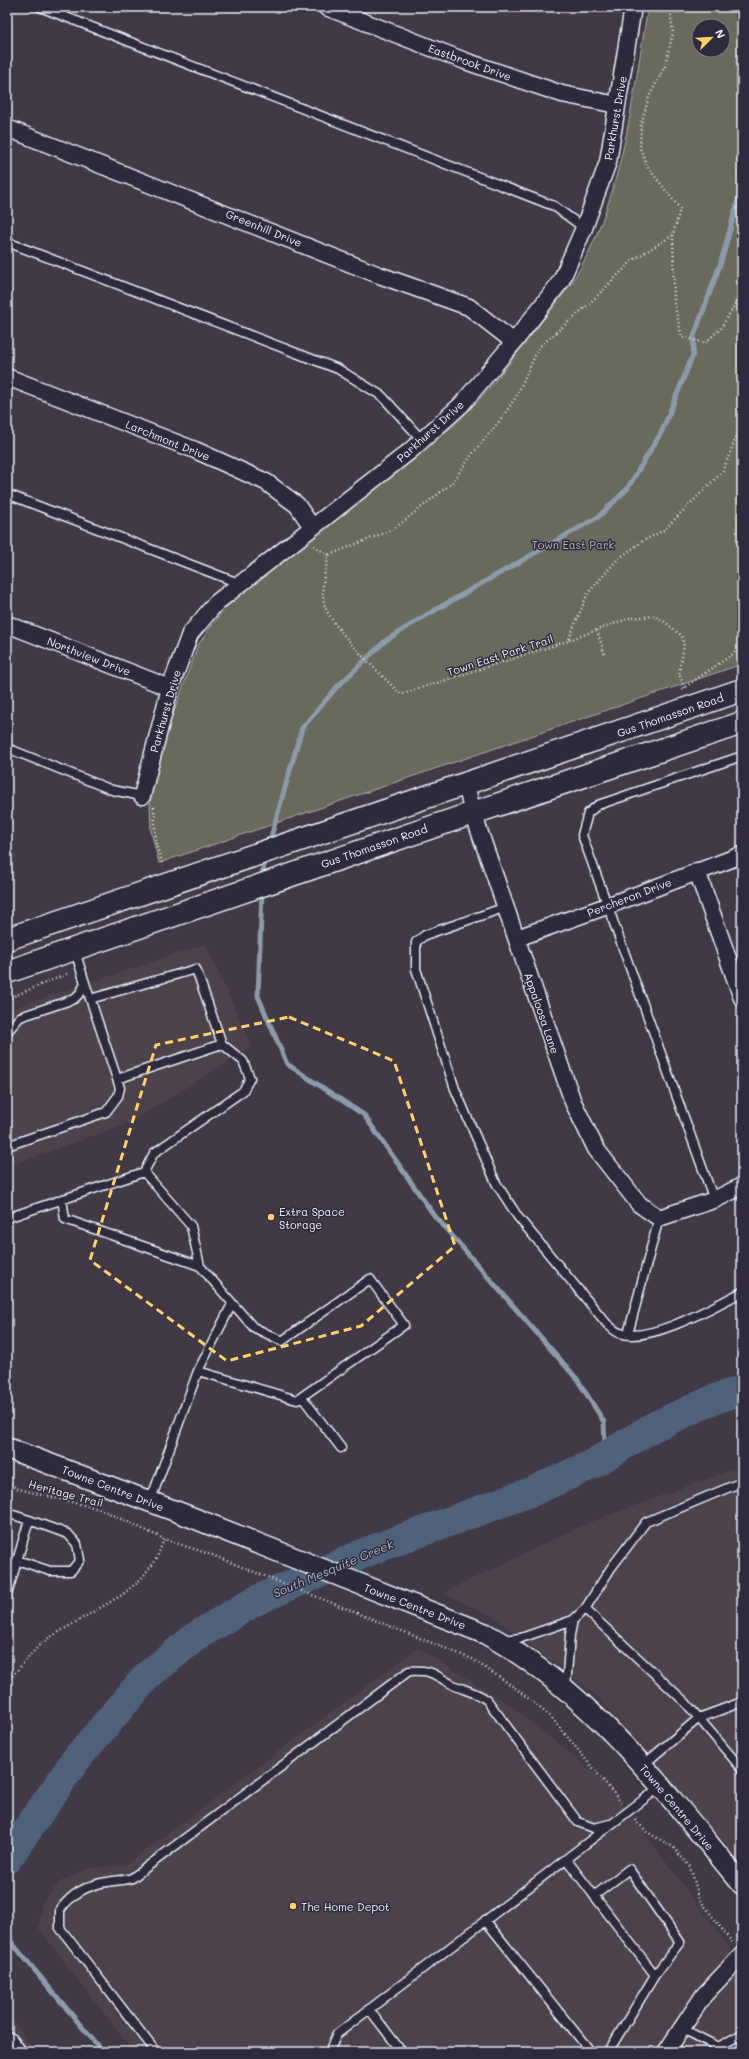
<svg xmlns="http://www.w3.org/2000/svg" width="749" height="2059" viewBox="0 0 749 2059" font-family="Mali,sans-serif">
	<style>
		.built { fill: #4e434c }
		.green { fill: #696b5c; stroke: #a8aeaa; fill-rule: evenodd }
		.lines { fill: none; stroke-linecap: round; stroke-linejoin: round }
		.stream { stroke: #8c9bac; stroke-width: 5 }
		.river { stroke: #4f627a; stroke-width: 30 }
		.service-casing { stroke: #e8f1f8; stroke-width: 11 }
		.minor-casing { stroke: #e8f1f8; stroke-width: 19 }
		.tertiary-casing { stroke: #e8f1f8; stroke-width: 23 }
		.secondary-casing { stroke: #e8f1f8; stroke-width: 25 }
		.path { stroke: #e8f1f8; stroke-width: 2.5; stroke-dasharray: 1 3; stroke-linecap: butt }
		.service { stroke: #2f2a3d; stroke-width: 8 }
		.minor { stroke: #2f2a3d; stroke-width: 16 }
		.tertiary { stroke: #2f2a3d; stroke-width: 20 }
		.secondary { stroke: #2f2a3d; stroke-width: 22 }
		.marked { fill: none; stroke: #ffd166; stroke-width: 3; stroke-dasharray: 8 5; stroke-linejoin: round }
		.poi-dot { fill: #ffd166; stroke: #2f2a3d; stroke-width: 1.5 }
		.labels { text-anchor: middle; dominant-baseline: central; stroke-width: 3; stroke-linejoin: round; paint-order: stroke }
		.street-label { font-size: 11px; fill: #e8f1f8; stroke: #2f2a3d }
		.park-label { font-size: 11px; fill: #afb5b2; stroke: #2f2a3d }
		.poi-label { font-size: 11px; fill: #e8f1f8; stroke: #2f2a3d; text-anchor: start }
		.water-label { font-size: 12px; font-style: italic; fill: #abb8c6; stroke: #2f2a3d }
	</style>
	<rect width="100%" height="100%" fill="#413946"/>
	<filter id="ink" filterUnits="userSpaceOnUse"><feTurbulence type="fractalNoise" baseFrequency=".025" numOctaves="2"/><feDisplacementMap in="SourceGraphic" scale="8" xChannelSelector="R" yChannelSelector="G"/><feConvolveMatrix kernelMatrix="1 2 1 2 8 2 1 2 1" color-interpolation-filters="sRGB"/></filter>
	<g filter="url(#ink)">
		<!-- built -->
		<path class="built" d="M206 944 252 1047 131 1122 7 1167V1010Z
			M742 1466V1864L596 1695 494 1617 443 1593 585 1524Z
			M418 1648 510 1705 608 1784 742 1964V2052H134L39 1929 41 1904 60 1882 88 1868 124 1866Z
			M7 2010 28 2043 36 2052H7Z"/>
		<!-- green -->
		<path class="green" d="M648 7H742V664L159 863 151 832 150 803 153 776 162 745 198 645 222 611 239 596 454 425C481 400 503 372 525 343 544 318 566 294 581 267 624 188 633 95 648 7ZM699 26H723V50H699Z"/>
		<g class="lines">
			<!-- stream -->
			<path class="stream" d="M269 844 302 728 337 687 385 641 423 617 598 517 627 489 662 431 693 355 694 336 721 262 742 186
				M262 879 265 857
				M262 891 258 996 287 1064 364 1115 434 1215 577 1379 604 1422 605 1444 591 1465
				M7 1937 103 2052"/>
			<!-- river -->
			<path class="river" d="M7 1859 77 1758 148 1675 198 1635 255 1601 369 1551 533 1491 591 1465 653 1427 715 1399 742 1390"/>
			<!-- service casing -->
			<g class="service-casing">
				<path id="service" d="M40 7 554 206 584 228
					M7 242 338 369 382 396 422 440
					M7 494 241 584
					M7 748 112 790 142 796
					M506 907 425 935 416 942V969L455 1089 496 1183 518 1217 607 1324C611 1327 615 1332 620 1333 649 1344 715 1306 742 1292
					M90 999 196 969 222 1044 117 1079
					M7 1032 20 1017 74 999 81 992 85 983 75 951
					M7 1146 106 1112 118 1096 120 1088 85 983
					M144 1172 191 1226 200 1266
					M62 1199 65 1219 200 1266 253 1327 282 1341 370 1279 404 1325 297 1400 198 1371 232 1304
					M714 1200 582 835 588 813 598 805 742 756
					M7 1218 144 1172 154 1153 243 1091 250 1078 243 1061 222 1044
					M628 1334 659 1218
					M302 1397 341 1448
					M150 1502 198 1371
					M7 1513 29 1520 7 1595
					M17 1560 50 1571H71L80 1560 77 1544 68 1534 29 1520
					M585 1609 686 1703 742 1769
					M502 1640 521 1638 573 1620 585 1609 611 1568 646 1522 742 1482
					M566 1687 570 1635 573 1620
					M643 1765 699 1718 742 1702
					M566 1859 655 1975 608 2052
					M594 1896 629 1869 680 1942 655 1975
					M485 1920 591 2052
					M369 2009 402 2052
					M681 2028 718 2047
					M7 2036 12 2038 23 2052
					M156 2052 60 1928V1910C72 1893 87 1885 107 1882 116 1880 123 1881 132 1878L409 1671C435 1670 432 1674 453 1685 464 1690 476 1692 487 1700L578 1822 594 1828 610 1824
					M329 2052 337 2034 660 1787
					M716 2052 718 2047 742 2034"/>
			</g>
			<!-- minor casing -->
			<g class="minor-casing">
				<path id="minor" d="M326 7 465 61 562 94 617 105
					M7 128 379 275 469 307 514 342
					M7 377 195 450 266 482 297 505 312 527
					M7 624 170 688
					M466 785 473 813 573 1102 596 1149 639 1204 659 1218 714 1200 742 1186
					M142 796 170 688 190 634 216 603 410 451 461 405 514 342 561 281 584 228 608 162 633 7
					M697 871 742 998
					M517 938 607 906 742 855
					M666 2052 704 1995 742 1955"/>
			</g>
			<!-- tertiary casing -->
			<g class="tertiary-casing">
				<path id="tertiary" d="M7 1448 191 1517 486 1634C593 1693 665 1792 742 1884"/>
			</g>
			<!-- secondary casing -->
			<g class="secondary-casing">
				<path id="secondary" d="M7 939 742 690
					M7 972 473 813 742 723"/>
			</g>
			<!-- path -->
			<path class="path" d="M670 7 673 33 665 66 649 97 641 124 640 148 647 166 680 209 673 235 633 260 589 304 539 347 516 397 502 418 473 453 452 483 394 529 329 555C325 572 320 586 324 603 329 626 381 674 398 692L402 694 568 641 588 593 618 559 643 541 664 530 723 471 742 422
				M673 235 674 302 682 337 705 343 721 328 742 293
				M737 436 742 439
				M314 546 329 555
				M597 630 605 656
				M569 640 630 618 654 616 665 622 682 636 684 646 679 673 684 688
				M682 689 733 654 742 644
				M154 807 156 844 163 866
				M7 903 12 918
				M7 999 69 973
				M7 1482 18 1489 100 1509 164 1539
				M7 1682 42 1642 122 1595 140 1580 156 1560 164 1539 212 1555 472 1659 514 1687 551 1717 621 1802
				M635 1820 647 1832 673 1847 690 1867 700 1900 732 1942"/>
			<!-- service -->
			<use href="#service" class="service"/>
			<!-- minor -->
			<use href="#minor" class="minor"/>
			<!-- tertiary -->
			<use href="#tertiary" class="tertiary"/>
			<!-- secondary -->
			<use href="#secondary" class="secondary"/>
		</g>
	</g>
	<!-- marked area -->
	<path class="marked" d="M289 1017 394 1061 455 1246 361 1326 227 1361 90 1260 156 1045Z"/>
	<!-- markers -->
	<g class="poi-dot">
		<circle cx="271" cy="1217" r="4"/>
		<circle cx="293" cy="1906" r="4"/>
	</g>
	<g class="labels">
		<!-- street labels -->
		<g class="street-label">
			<text transform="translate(470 62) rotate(20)">Eastbrook Drive</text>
			<text transform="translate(615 118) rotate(-80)">Parkhurst Drive</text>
			<text transform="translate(264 228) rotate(22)">Greenhill Drive</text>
			<text transform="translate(430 431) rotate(-42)">Parkhurst Drive</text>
			<text transform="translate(168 440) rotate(22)">Larchmont Drive</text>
			<text transform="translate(500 655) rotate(-18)">Town East Park Trail</text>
			<text transform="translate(89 656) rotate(21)">Northview Drive</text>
			<text transform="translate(165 711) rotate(-74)">Parkhurst Drive</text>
			<text transform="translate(670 715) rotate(-19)">Gus Thomasson Road</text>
			<text transform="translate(374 846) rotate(-19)">Gus Thomasson Road</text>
			<text transform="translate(629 897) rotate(-21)">Percheron Drive</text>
			<text transform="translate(542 1013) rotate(71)">Appaloosa Lane</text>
			<text transform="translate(113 1488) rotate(21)">Towne Centre Drive</text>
			<text transform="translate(66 1493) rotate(15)">Heritage Trail</text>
			<text transform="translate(415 1606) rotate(21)">Towne Centre Drive</text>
			<text transform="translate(677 1807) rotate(50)">Towne Centre Drive</text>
		</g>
		<!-- park labels -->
		<g class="park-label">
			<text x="573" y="544">Town East Park</text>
		</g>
		<!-- poi labels -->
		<g class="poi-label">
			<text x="279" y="1211">Extra Space<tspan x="279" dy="13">Storage</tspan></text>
			<text x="301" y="1906">The Home Depot</text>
		</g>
		<!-- water labels -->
		<g class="water-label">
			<text transform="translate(333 1568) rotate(-23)">South Mesquite Creek</text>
		</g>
	</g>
	<!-- margin -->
	<rect width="749" height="2059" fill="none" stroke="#2f2a3d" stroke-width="24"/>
	<rect x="12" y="12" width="725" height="2035" fill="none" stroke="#e8f1f8" stroke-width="1.5" filter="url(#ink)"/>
	<!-- north arrow -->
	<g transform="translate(711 38) rotate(66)"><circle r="19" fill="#2f2a3d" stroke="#797a88"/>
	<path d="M0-3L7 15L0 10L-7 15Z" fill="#ffd166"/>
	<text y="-6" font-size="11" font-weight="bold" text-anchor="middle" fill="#e8f1f8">N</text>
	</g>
</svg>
